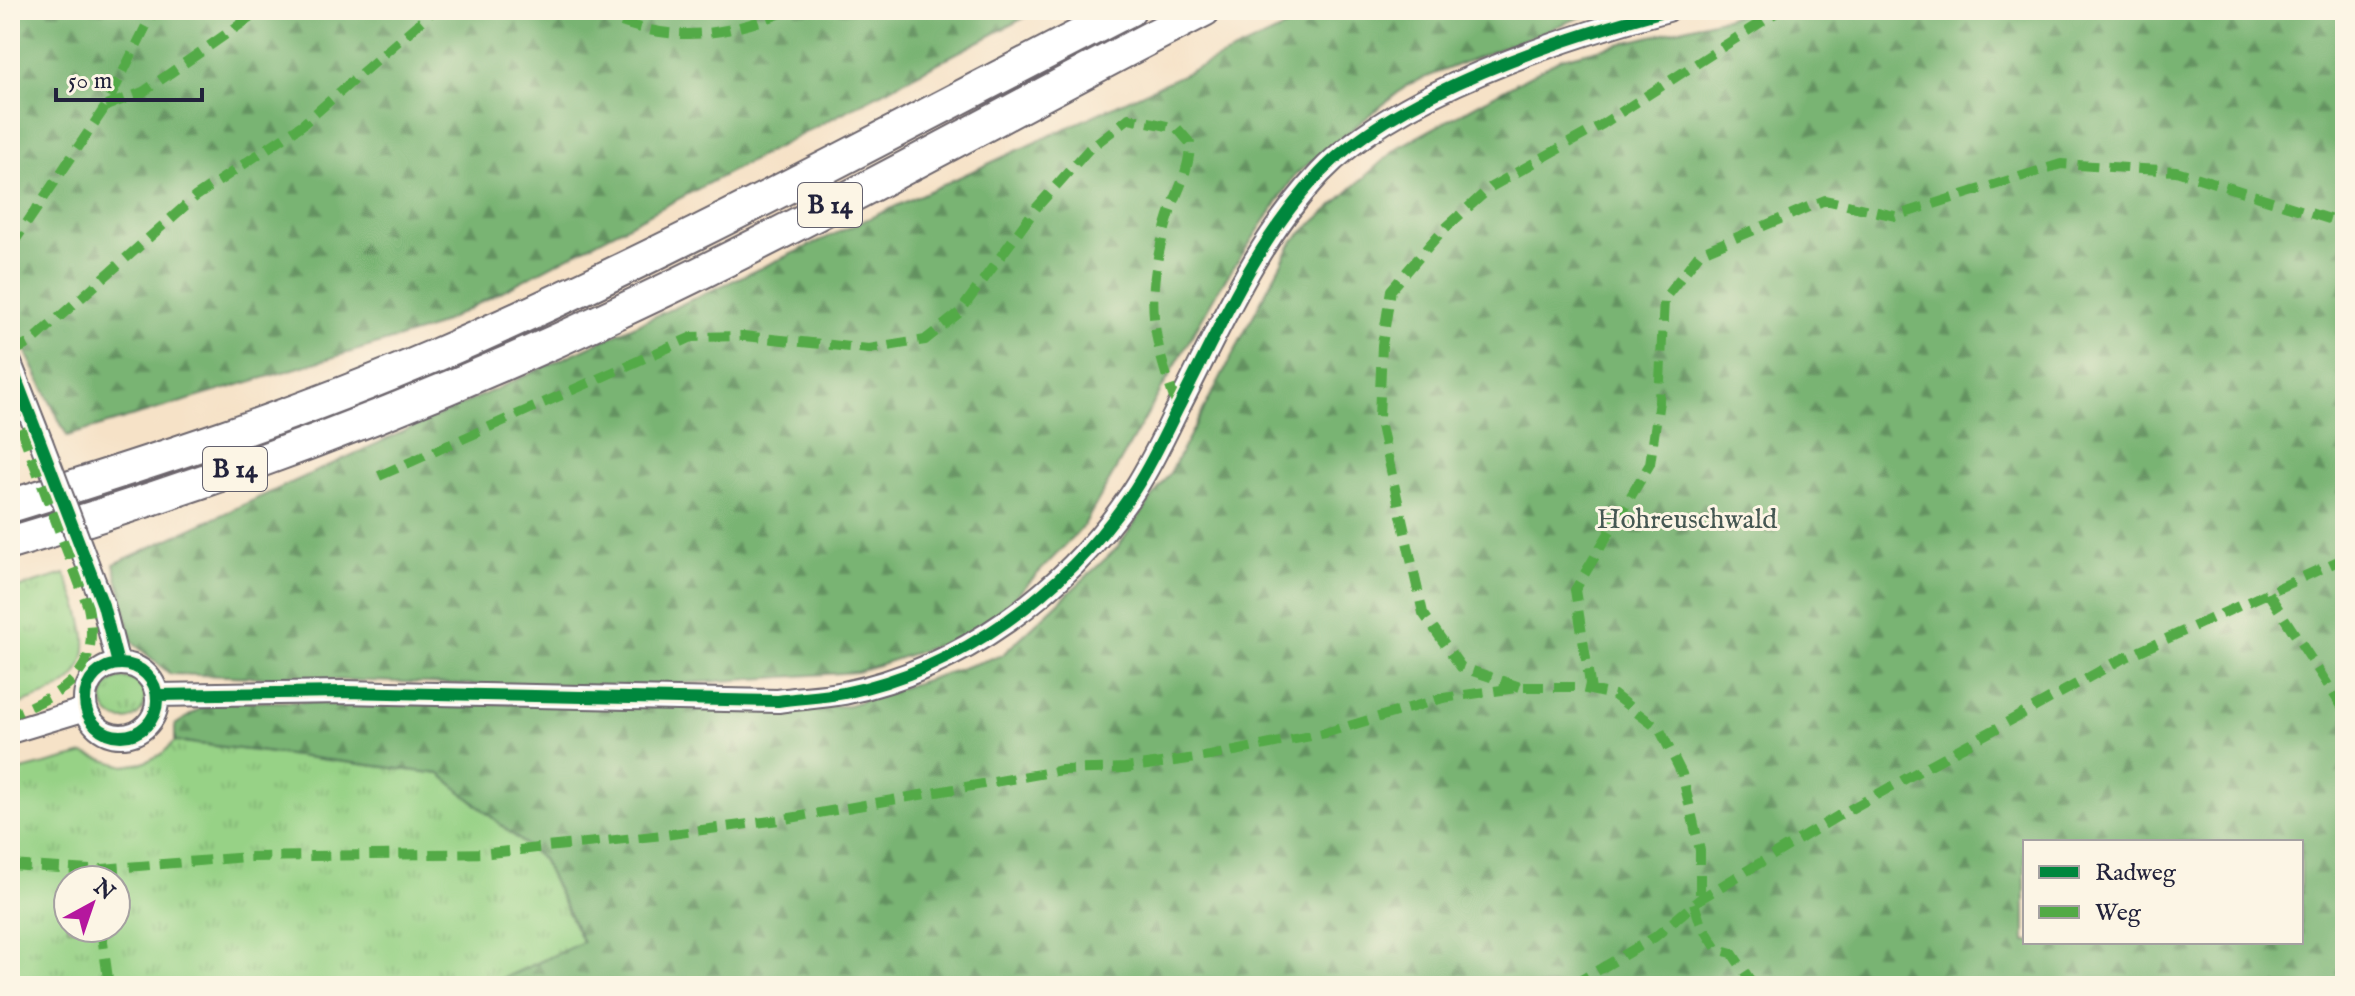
<svg xmlns="http://www.w3.org/2000/svg" width="2355" height="996" viewBox="0 0 2355 996" font-family="'IM FELL English',serif">
	<style>
		.grass { fill: url(#grass-tufts); stroke: #5c7a60; stroke-width: 2; fill-rule: evenodd }
		.forest { fill: url(#forest-firs); stroke: #4e6b57; stroke-width: 2; fill-rule: evenodd }
		.lines { fill: none; stroke-linecap: round; stroke-linejoin: round }
		.minor-casing { stroke: #6c656c; stroke-width: 26 }
		.highway-casing { stroke: #6c656c; stroke-width: 36 }
		.minor { stroke: #fff; stroke-width: 22 }
		.highway { stroke: #fff; stroke-width: 32 }
		.minor-bridge-casing { stroke: #6c656c; stroke-width: 26; stroke-linecap: butt }
		.minor-bridge { stroke: #fff; stroke-width: 22 }
		.quiet { stroke: #53aa46; stroke-width: 10; stroke-dasharray: 20 10; stroke-linecap: butt }
		.cycleway-casing { stroke: #fcf5e5; stroke-width: 17 }
		.cycleway { stroke: #00873e; stroke-width: 12 }
		.labels { text-anchor: middle; dominant-baseline: central; stroke-width: 6; stroke-linejoin: round; paint-order: stroke }
		.shield { fill: #fcf5e5; stroke: #63616e; stroke-width: 2 }
		.shield-label { font-size: 26px; font-weight: bold; fill: #22223b }
		.park-label { font-size: 28px; fill: #455752; stroke: #fcf5e5 }
	</style>
	<defs>
		<pattern id="grass-tufts" width="24" height="20" patternUnits="userSpaceOnUse" patternTransform="scale(2)"><rect width="24" height="20" fill="#97d286"/><path d="M3 7l-1-3M5 7V3M7 7l1-3M15 17l-1-3M17 17v-4M19 17l1-3" fill="none" stroke="#82b475"/></pattern>
		<pattern id="forest-firs" width="22" height="20" patternUnits="userSpaceOnUse" patternTransform="scale(2)"><rect width="22" height="20" fill="#79b473"/><path d="M5 1l3.5 6h-7zM16 11l3.5 6h-7z" fill="#639260"/></pattern>
	</defs>
	<rect width="100%" height="100%" fill="#fcf5e5"/>
	<filter id="ink" filterUnits="userSpaceOnUse"><feTurbulence type="fractalNoise" baseFrequency=".0125" numOctaves="2"/><feDisplacementMap in="SourceGraphic" scale="16" xChannelSelector="R" yChannelSelector="G"/><feConvolveMatrix kernelMatrix="1 2 1 2 8 2 1 2 1" color-interpolation-filters="sRGB"/></filter>
	<filter id="wash" filterUnits="userSpaceOnUse"><feTurbulence type="fractalNoise" baseFrequency=".006" numOctaves="4" result="noise"/><feDisplacementMap in="SourceGraphic" scale="32" xChannelSelector="R" yChannelSelector="G"/><feGaussianBlur stdDeviation="1.8" result="paint"/><feColorMatrix in="noise" values="0 0 0 0 0 0 0 0 0 0 0 0 0 0 0 0 0 1.4 0 .05"/><feComposite in="paint" operator="in"/></filter>
	<g filter="url(#wash)">
		<rect width="100%" height="100%" fill="#f6e2c7"/>
		<!-- grass -->
		<path class="grass" d="M65 574C79 606 104 662 62 687 47 696 27 701 10 707V590Z
			M103 699a21 21 0 1 1 42 0a21 21 0 1 1-42 0Z
			M175 741 440 774 542 859 583 943 486 986H10V773L84 754 125 766 143 763 162 754ZM68 880H116V928H68Z"/>
		<!-- forest -->
		<path class="forest" d="M10 10H1039L432 328 67 436 10 320Z
			M1324 10H1599L1409 84 1296 174 1217 292 1083 527 982 631 857 672 598 689 170 674 132 642 114 564Z
			M1758 10H2345V986H486L583 942 542 859 440 774 175 741V725L212 701 846 706 1002 655 1117 548 1171 471 1293 241 1397 148 1562 58ZM2025 842H2301V942H2025Z"/>
	</g>
	<g filter="url(#ink)">
		<g class="lines">
			<!-- minor casing -->
			<g class="minor-casing">
				<path id="minor" d="M10 363 41 442
					M103 605 118 664
					M85 700a36 36 0 1 1 72 0a36 36 0 1 1-72 0Z
					M157 695 343 692 778 701C800 698 822 697 844 693 961 669 1065 592 1131 495 1149 469 1163 438 1177 410 1220 327 1255 242 1320 173 1396 93 1562 38 1668 10
					M10 732 86 709"/>
			</g>
			<!-- highway casing -->
			<g class="highway-casing">
				<path id="highway" d="M10 506C153 462 296 415 434 356 672 253 898 128 1129 10
					M10 543C218 482 423 404 619 312 818 219 1009 110 1204 10"/>
			</g>
			<!-- minor -->
			<use href="#minor" class="minor"/>
			<!-- highway -->
			<use href="#highway" class="highway"/>
			<!-- minor-bridge casing -->
			<g class="minor-bridge-casing">
				<path id="minor-bridge" d="M41 442 103 605"/>
			</g>
			<!-- minor-bridge -->
			<use href="#minor-bridge" class="minor-bridge"/>
			<!-- quiet -->
			<path class="quiet" d="M594 10C664 45 719 39 789 10
				M106 106 143 92 261 10
				M10 248 106 106 154 10
				M10 353 30 343 195 197 302 125 434 10
				M10 400 88 607C102 675 65 692 10 715
				M379 476 692 337 744 336 869 349 925 340 959 313 1037 207 1089 149 1129 118 1177 128 1190 143C1190 172 1176 192 1168 219 1144 296 1151 335 1178 409
				M2268 593 2345 711
				M1520 687 1461 667 1423 613 1379 417 1382 345 1391 290 1440 233 1491 187 1601 125 1780 10
				M1591 690 1575 590 1650 464 1659 401 1664 299 1700 253 1825 200 1895 216 2061 164 2176 171 2345 224
				M10 865 91 870 247 857 489 853 664 835 779 820 1062 770 1125 768 1210 756 1325 733 1443 698 1523 687H1576L1614 695 1660 730 1682 774 1700 850V899
				M1694 903 1700 922 1717 949 1732 953 1754 986
				M101 928 109 986
				M1571 986 1655 937 1700 899 1838 816 2120 660 2336 562H2345"/>
			<!-- cycleway casing -->
			<g class="cycleway-casing">
				<path id="cycleway" d="M10 363 103 605 118 664
					M85 700a36 36 0 1 1 72 0a36 36 0 1 1-72 0Z
					M157 695 343 692 778 701C800 698 822 697 844 693 961 669 1065 592 1131 495 1149 469 1163 438 1177 410 1220 327 1255 242 1320 173 1396 93 1562 38 1668 10"/>
			</g>
			<!-- cycleway -->
			<use href="#cycleway" class="cycleway"/>
		</g>
	</g>
	<g class="labels">
		<!-- shield labels -->
		<g class="shield">
			<rect x="798" y="183" width="64" height="44" rx="6"/>
			<rect x="203" y="447" width="64" height="44" rx="6"/>
		</g>
		<g class="shield-label">
			<text x="830" y="205">B 14</text>
			<text x="235" y="469">B 14</text>
		</g>
		<!-- park labels -->
		<g class="park-label">
			<text x="1687" y="520">Hohreuschwald</text>
		</g>
	</g>
	<!-- margin -->
	<rect width="2355" height="996" fill="none" stroke="#fcf5e5" stroke-width="40"/>
	<!-- legend -->
	<rect x="2023" y="840" width="280" height="104" fill="#fcf5e5" stroke="#a5a1a1" stroke-width="2"/>
	<rect x="2039" y="866" width="40" height="12" fill="#00873e" stroke="#a5a1a1" stroke-width="2"/>
	<text x="2095" y="880" font-size="24" fill="#22223b">Radweg</text>
	<rect x="2039" y="906" width="40" height="12" fill="#53aa46" stroke="#a5a1a1" stroke-width="2"/>
	<text x="2095" y="920" font-size="24" fill="#22223b">Weg</text>
	<!-- north arrow -->
	<g transform="translate(92 904) rotate(40)"><circle r="38" fill="#fcf5e5" stroke="#a5a1a1" stroke-width="2"/>
	<path d="M0-6L14 30L0 20L-14 30Z" fill="#b5179e"/>
	<text y="-12" font-size="22" font-weight="bold" text-anchor="middle" fill="#22223b">N</text>
	</g>
	<!-- scale -->
	<path d="M56 88v12h146v-12" fill="none" stroke="#22223b" stroke-width="4"/>
	<text x="68" y="88" font-size="24" fill="#22223b" stroke="#fcf5e5" stroke-width="6" paint-order="stroke">50 m</text>
</svg>
